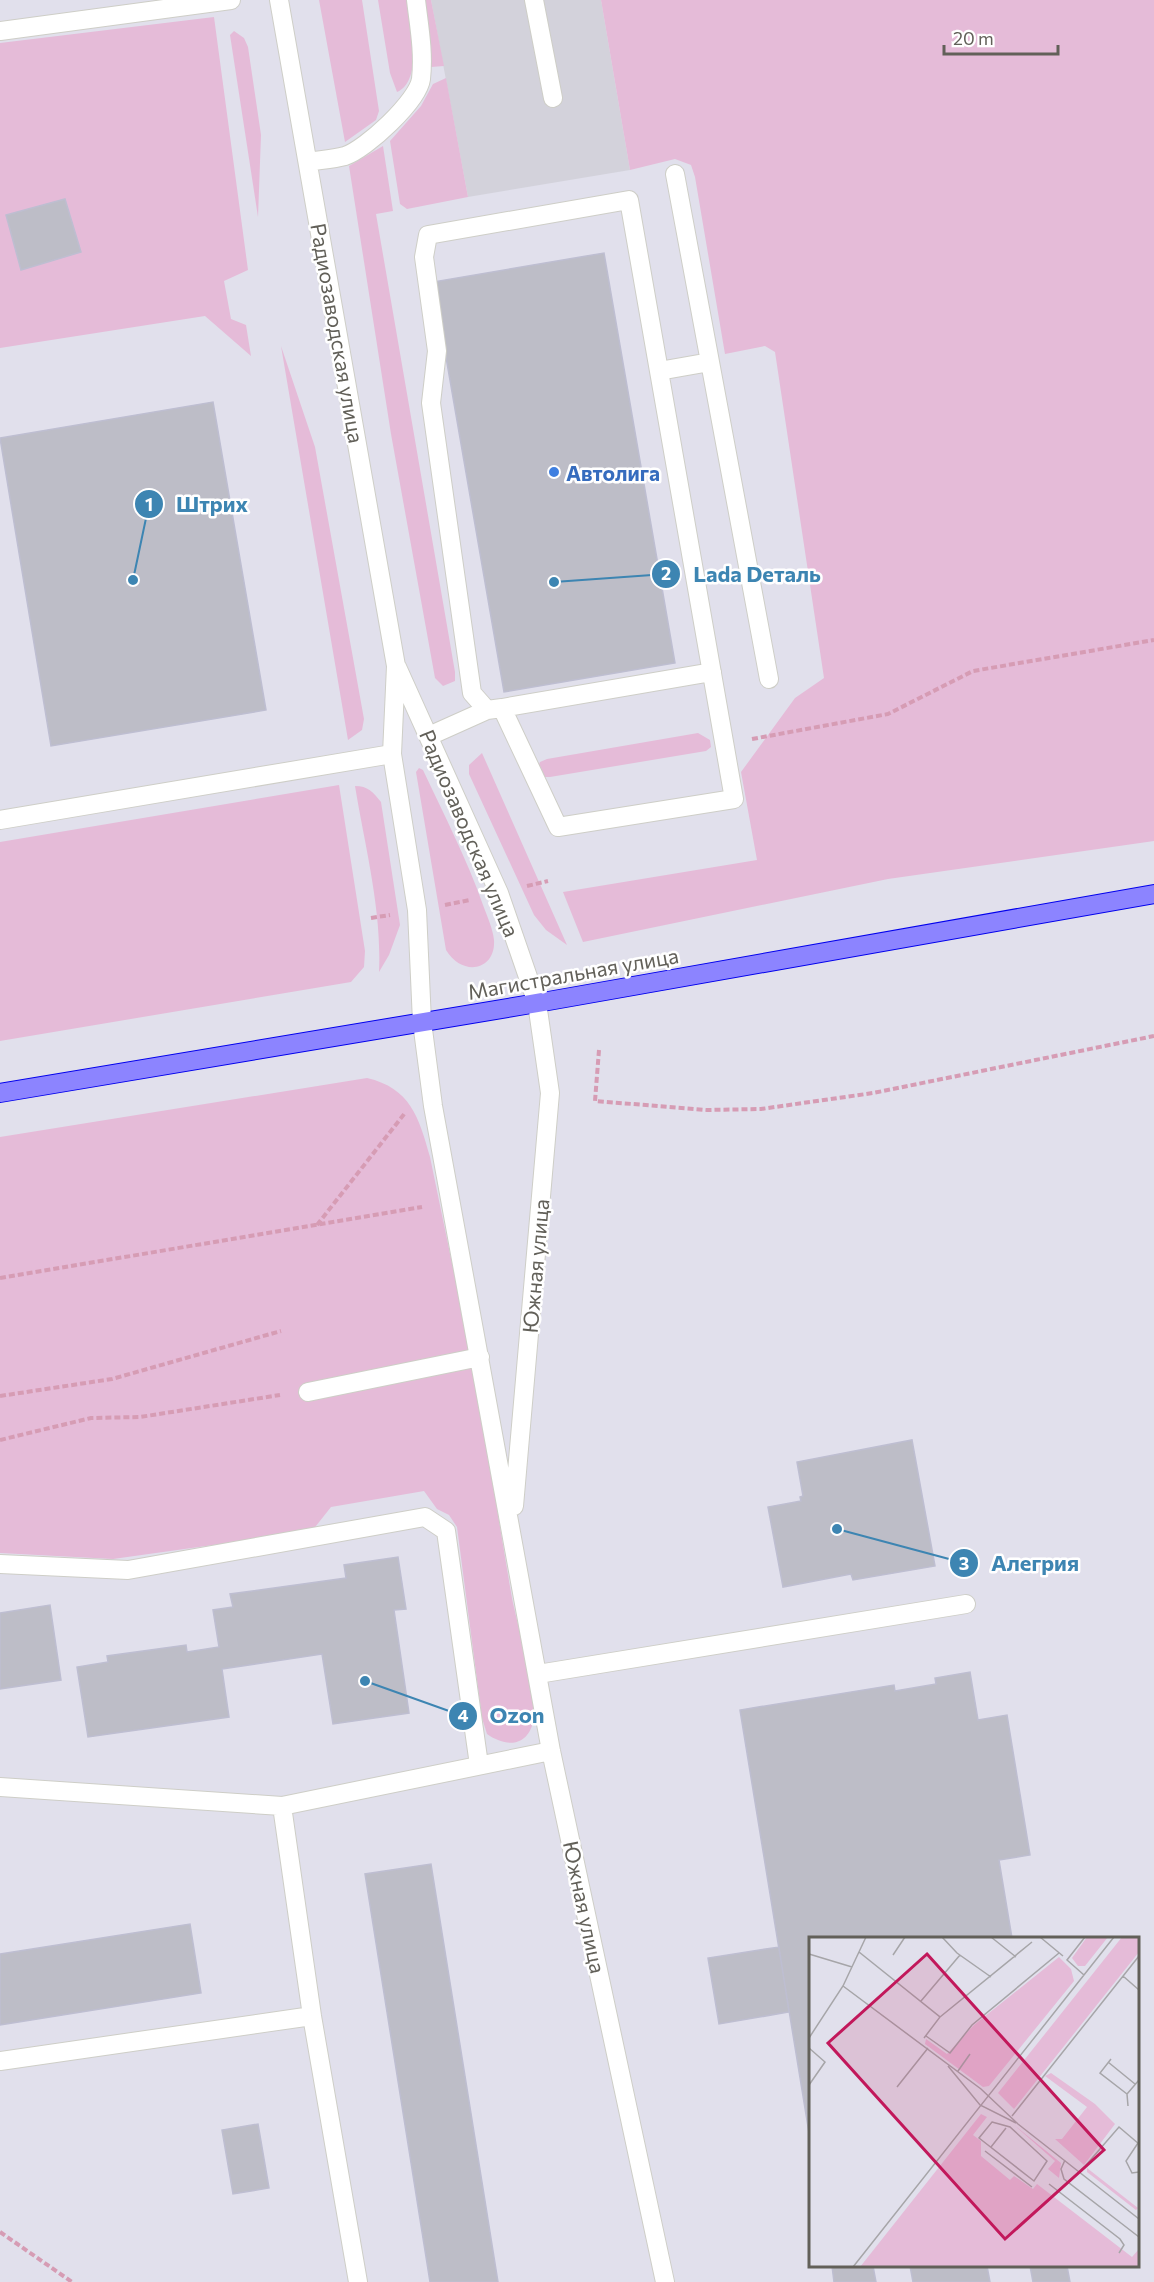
<svg xmlns="http://www.w3.org/2000/svg" width="1154" height="2282" viewBox="0 0 1154 2282" font-family="Commissioner,sans-serif">
	<style>
		.industrial { fill: #d3d2db }
		.green { fill: #e5bbd8 }
		.building { fill: #bdbdc7; stroke: #bebed1; stroke-width: 1.5 }
		.lines { fill: none; stroke-linecap: round; stroke-linejoin: round }
		.minor-casing { stroke: #cecec7; stroke-width: 20 }
		.highway-casing { stroke: #0200ec; stroke-width: 20 }
		.path { stroke: #d69cb4; stroke-width: 4; stroke-dasharray: 6 3; stroke-linecap: butt }
		.minor { stroke: #fff; stroke-width: 18 }
		.highway { stroke: #8c84ff; stroke-width: 18 }
		.shop-dot { fill: #3f7fe0; stroke: #fff; stroke-width: 2 }
		.labels { text-anchor: middle; dominant-baseline: central; stroke-width: 5; stroke-linejoin: round; paint-order: stroke }
		.street-label { font-size: 21px; fill: #626059; stroke: #fff }
		.shop-label { font-size: 21px; font-weight: bold; fill: #366cbe; stroke: #fff; text-anchor: start }
		.inset-road { fill: none; stroke: #a6a5a8; stroke-width: 1.5 }
		.view { fill: #c2185b; fill-opacity: 0.15; stroke: #c2185b; stroke-width: 3 }
		.inset-edge { fill: none; stroke: #626059; stroke-width: 3 }
		.leader { fill: none; stroke: #3d85b2; stroke-width: 2 }
		.callout-dot { fill: #3d85b2; stroke: #fff; stroke-width: 2 }
		.mark-label { font-size: 18px; text-anchor: middle; font-weight: bold; fill: #fff }
		.callout-label { font-size: 22px; text-anchor: middle; font-weight: bold; fill: #3d85b2; stroke: #fff; stroke-width: 5; stroke-linejoin: round; paint-order: stroke }
	</style>
	<rect width="100%" height="100%" fill="#e1e0ec"/>
	<!-- industrial -->
	<path class="industrial" d="M431 0H601L630 170 468 197Z"/>
	<!-- green -->
	<path class="green" d="M319 0H362L379 111 376 120 345 142Z
		M378 0H407C410 23 424 80 397 92L390 73Z
		M423 0H431L444 66 431 67Z
		M601 0H1154V841L888 879 583 942 563 892 757 860 741 772 795 698 824 678 775 352 765 346 725 354 695 177 691 165 675 159 630 170Z
		M214 17 248 270 224 281 231 319 246 325 251 356 205 316 0 348V43Z
		M234 31 244 38 248 47 261 135 258 217 230 35Z
		M446 78 468 197 407 209 400 204 390 141 421 106 433 84Z
		M383 146 393 211 376 214 455 672V681L443 686 435 678 391 434 349 166Z
		M281 346 315 447 364 719 362 730 348 740Z
		M698 733 710 740 711 747 706 751 550 777H543L538 767 540 762 547 759Z
		M482 753 567 945 546 930 534 915 469 774V765Z
		M419 768 423 770C444 815 467 859 483 905 487 916 493 929 494 940 496 971 462 977 446 950L416 772Z
		M339 785 365 951 364 967 351 982 0 1041V842Z
		M355 786C368 786 373 792 381 802L400 925 389 955 379 972C382 910 365 847 355 786Z
		M367 1078C410 1088 419 1117 430 1157 446 1235 463 1314 478 1392 490 1461 500 1530 512 1598 517 1625 539 1695 534 1718 529 1747 507 1748 487 1734L482 1718 457 1527 449 1515 437 1509 424 1491 331 1507 312 1531 113 1559 0 1553V1137Z"/>
	<!-- building -->
	<path class="building" d="M65 199 81 252 21 270 6 215Z
		M604 253 675 663 504 692 433 282Z
		M213 402 266 710 51 746 0 438Z
		M912 1440 935 1566 853 1580 851 1574 783 1587 768 1507 801 1501 800 1497 803 1496 797 1462Z
		M398 1557 406 1609 394 1610 409 1713 333 1724 322 1654 222 1669 229 1717 88 1737 77 1667 108 1662 107 1656 186 1645 187 1652 219 1647 213 1610 233 1607 230 1594 346 1578 344 1565Z
		M50 1605 61 1680 0 1689V1613Z
		M970 1672 978 1720 1007 1715 1030 1855 999 1860 1012 1938H810V2139L740 1710 894 1685 895 1691 936 1684 935 1678Z
		M431 1864 498 2282H430L365 1874Z
		M190 1924 201 1993 0 2025V1954Z
		M779 1947 789 2012 719 2024 708 1958Z
		M258 2124 269 2188 233 2194 222 2130Z
		M832 2266H873L876 2282H834Z
		M910 2266H987L990 2282H913Z
		M1030 2266H1067L1070 2282H1033Z"/>
	<g class="lines">
		<!-- minor casing -->
		<g class="minor-casing">
			<path id="minor" d="M279 0 396 666 392 754 417 910 422 1022 433 1106 551 1751 665 2282
				M534 0 553 98
				M0 31 231 0
				M308 162C320 160 333 159 345 156 366 149 418 101 421 79 424 52 419 26 416 0
				M675 174 769 679
				M659 371 710 362
				M397 667 499 893 537 1003 550 1093 514 1506
				M502 708 558 827 734 799 629 200 428 235 424 257 437 351 431 403 472 693 487 710 502 708 712 672
				M429 736 487 710
				M0 820 392 754
				M308 1392 480 1357
				M0 1564 128 1570 425 1517 446 1531 479 1765
				M538 1674 966 1604
				M0 1787 282 1806
				M0 2061 312 2016
				M358 2282 312 2016 282 1806 551 1751"/>
		</g>
		<!-- highway casing -->
		<g class="highway-casing">
			<path id="highway" d="M0 1093 537 1003 1154 894"/>
		</g>
		<!-- path -->
		<path class="path" d="M752 739 888 714 973 671 1154 640
			M527 886 548 881
			M445 905 470 900
			M371 918 390 915
			M599 1050 595 1101 707 1110 761 1109 873 1093 1154 1036
			M317 1225 405 1113
			M0 1278 422 1207
			M0 1396 112 1379 281 1331
			M0 1440 91 1418 140 1417 280 1395
			M0 2232 72 2282"/>
		<!-- minor -->
		<use href="#minor" class="minor"/>
		<!-- highway -->
		<use href="#highway" class="highway"/>
	</g>
	<!-- markers -->
	<circle class="shop-dot" cx="554" cy="472" r="6"/>
	<g class="labels">
		<!-- street labels -->
		<g class="street-label">
			<text transform="translate(338 333) rotate(80)">Радиозаводская улица</text>
			<text transform="translate(470 833) rotate(67)">Радиозаводская улица</text>
			<text transform="translate(573 973) rotate(-10)">Магистральная улица</text>
			<text transform="translate(535 1266) rotate(-85)">Южная улица</text>
			<text transform="translate(585 1907) rotate(78)">Южная улица</text>
		</g>
		<!-- shop labels -->
		<g class="shop-label">
			<text x="566" y="472">Автолига</text>
		</g>
	</g>
	<!-- overview -->
	<g transform="translate(809 1937)">
		<rect width="330" height="330" fill="#e1e0ec"/>
		<path d="M278 0H299L276 29H269L263 21ZM313 0H330V15L205 172 189 156ZM250 20 262 32 265 44 180 149 174 150 116 107 117 102 138 117 165 88ZM242 136 286 167 306 187 275 228 246 202H253L278 170 236 139ZM172 177 178 180 164 198 172 204V219L201 243 205 239 224 252 228 247 323 320 330 312V330H51ZM205 188 252 226 250 241 239 232 246 224ZM278 231 329 271 327 273 278 235Z" fill="#e5bbd8"/>
		<path class="inset-road" d="M133 0 148 16 182 40M182 0 207 20M231 0 254 19M50 15 131 80 115 101M0 17 43 30M84 18 96 0M275 38 258 23 276 0M314 39 330 53M34 49 172 152 209 187 330 282M112 64 151 18M131 80 223 5M117 99 141 116 163 88 250 16M0 101 34 49 57 0M0 111 16 125 0 148M302 122 291 136 318 157M299 125 326 147M139 129 171 168 207 186M149 134 161 117M88 150 119 111M319 169 318 157 330 143M203 179 330 19M183 185 201 190 238 224 225 244 170 201ZM329 206 317 224 323 236 330 235M182 210 197 191M176 214 223 250M256 223 252 232 255 242 330 300M271 235 310 190 330 207M240 247 311 302 315 308 310 316M44 330 305 0"/>
		<path class="view" d="M118 17 295 213 196 302 19 106Z"/>
		<rect width="330" height="330" class="inset-edge"/>
	</g>
	<!-- callouts -->
	<path class="leader" d="M133 580L149 504M554 582L666 574M837 1529L964 1563M365 1681L463 1716"/>
	<g class="callout-dot">
		<circle cx="133" cy="580" r="6"/>
		<circle cx="554" cy="582" r="6"/>
		<circle cx="837" cy="1529" r="6"/>
		<circle cx="365" cy="1681" r="6"/>
		<circle cx="149" cy="504" r="15"/>
		<circle cx="666" cy="574" r="15"/>
		<circle cx="964" cy="1563" r="15"/>
		<circle cx="463" cy="1716" r="15"/>
	</g>
	<g class="mark-label">
		<text x="149" y="511">1</text>
		<text x="666" y="580">2</text>
		<text x="964" y="1570">3</text>
		<text x="463" y="1722">4</text>
	</g>
	<g class="callout-label">
		<text x="212" y="512">Штрих</text>
		<text x="757" y="582">Lada Dеталь</text>
		<text x="1035" y="1571">Алегрия</text>
		<text x="517" y="1723">Ozon</text>
	</g>
	<!-- scale -->
	<path d="M944 45v9h114v-9" fill="none" stroke="#626059" stroke-width="3"/>
	<text x="953" y="45" font-size="18" fill="#626059" stroke="#ffffff" stroke-width="4.5" paint-order="stroke">20 m</text>
</svg>
